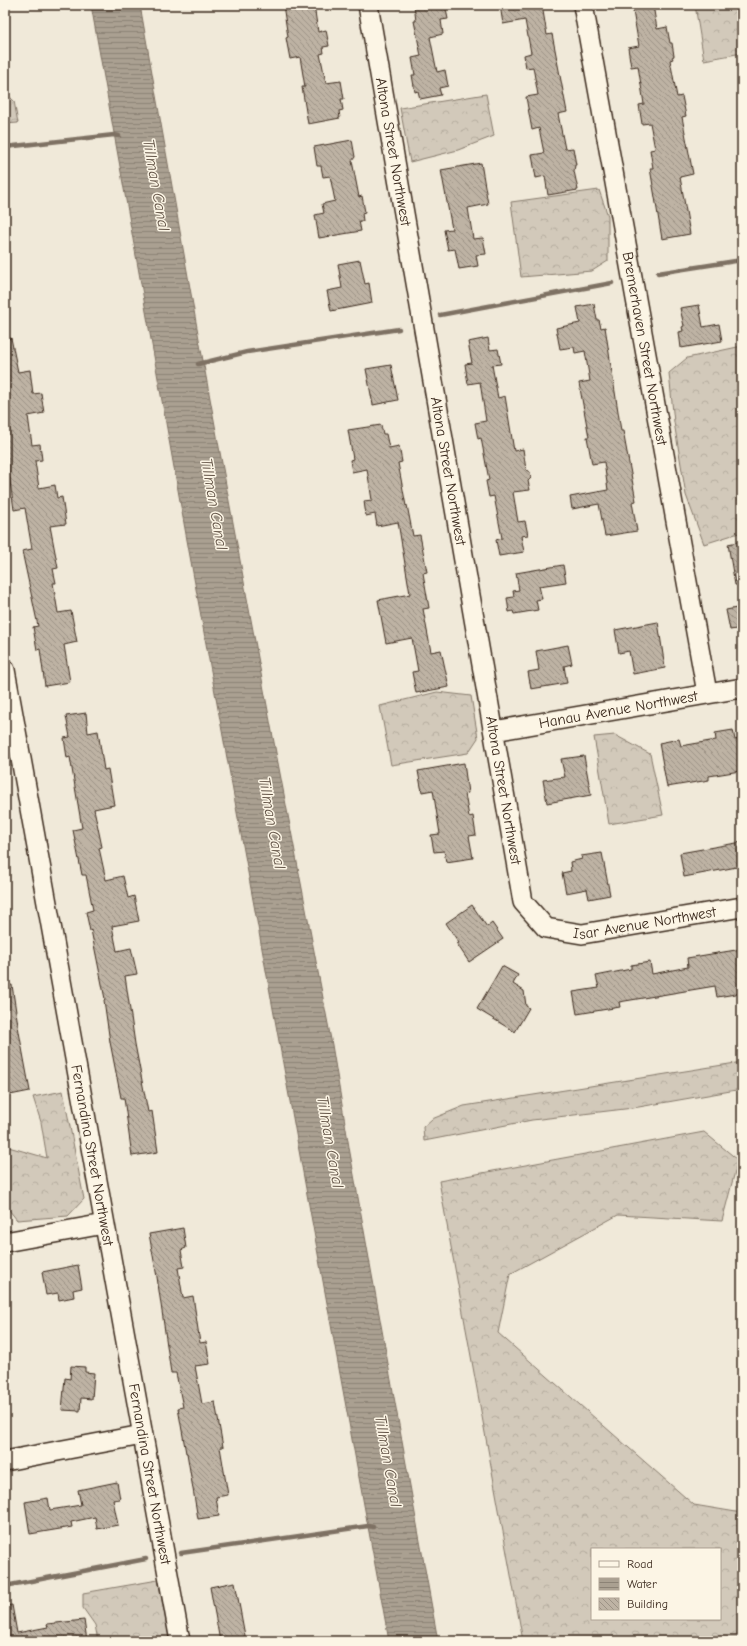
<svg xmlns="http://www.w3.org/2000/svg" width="747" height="1646" viewBox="0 0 747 1646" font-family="'Comic Neue',sans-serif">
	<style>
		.forest { fill: url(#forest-crowns); stroke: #867a6c; fill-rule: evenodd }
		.water { fill: url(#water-rules); stroke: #7e7163 }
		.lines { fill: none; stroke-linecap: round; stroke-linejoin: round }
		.stream { stroke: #7e7163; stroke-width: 4.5 }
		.building { fill: url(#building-back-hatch); stroke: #3b2a1e }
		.minor-casing { stroke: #3b2a1e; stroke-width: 22 }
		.minor { stroke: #fcf5e5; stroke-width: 19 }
		.labels { text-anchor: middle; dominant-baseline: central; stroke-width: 3; stroke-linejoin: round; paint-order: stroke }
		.street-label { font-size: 15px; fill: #3b2a1e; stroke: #fcf5e5 }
		.water-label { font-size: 16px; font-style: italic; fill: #625346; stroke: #fcf5e5 }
	</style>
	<defs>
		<pattern id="forest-crowns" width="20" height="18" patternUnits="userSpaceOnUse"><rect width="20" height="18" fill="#d2c9ba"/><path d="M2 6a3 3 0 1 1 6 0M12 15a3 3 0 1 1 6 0" fill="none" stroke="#b5ad9f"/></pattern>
		<pattern id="water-rules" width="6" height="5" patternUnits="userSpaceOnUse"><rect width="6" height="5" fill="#aaa091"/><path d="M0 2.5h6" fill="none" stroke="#8c8376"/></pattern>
		<pattern id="building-back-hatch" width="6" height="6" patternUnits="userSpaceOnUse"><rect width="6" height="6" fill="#beb3a4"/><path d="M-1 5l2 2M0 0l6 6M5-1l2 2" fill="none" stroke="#9c9285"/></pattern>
	</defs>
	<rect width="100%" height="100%" fill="#f0e9d9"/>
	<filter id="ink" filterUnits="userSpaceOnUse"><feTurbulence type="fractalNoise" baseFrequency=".025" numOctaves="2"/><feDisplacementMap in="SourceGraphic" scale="8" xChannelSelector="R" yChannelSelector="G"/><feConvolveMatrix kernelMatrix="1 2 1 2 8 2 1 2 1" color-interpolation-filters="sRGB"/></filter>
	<g filter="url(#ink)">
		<!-- forest -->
		<path class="forest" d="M695 5H742V53L704 60Z
			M5 92 14 101 18 123 5 124Z
			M486 94 494 136 458 150 410 162 400 108Z
			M599 190 608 216V261L592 271 521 277 511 202Z
			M742 346V532L704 544 686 495 674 422 669 373 687 358Z
			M437 692 471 696 478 738 468 753 391 765 380 706Z
			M615 735 650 754 663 815 609 824 594 737Z
			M742 1062V1089L633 1108 532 1120 424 1141 423 1127 432 1119 464 1106Z
			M63 1091 84 1199 68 1216 17 1220 5 1205V1146L47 1158 41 1122 33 1097Z
			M704 1132 738 1160 722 1221 618 1215 510 1274 498 1333 694 1505 742 1513V1641H523L439 1181ZM592 1549H720V1619H592Z
			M158 1580 170 1641H98L95 1625 83 1608V1593Z"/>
		<!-- water -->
		<path class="water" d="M91 5H140L199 339 264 690 332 1045 350 1153 438 1641H389L187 540Z"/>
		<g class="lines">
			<!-- stream -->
			<path class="stream" d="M5 147 114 135 119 136
				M658 273 742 260
				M440 315 612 283
				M198 364 247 352 399 329
				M181 1553 368 1526 373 1527
				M5 1586 146 1559"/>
		</g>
		<!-- building -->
		<path class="building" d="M283 5H314L318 32 326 30 329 46 323 47 324 53 320 54 326 83 341 81 344 99H341L343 110 339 111 340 118 308 124 302 87H305L300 57 290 59 286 38 288 37Z
			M414 5H445L448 19 441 20 443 34 430 37 437 72 445 70 448 86 439 88 441 95 420 99 418 91 415 92 412 75H415L412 58 421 56 414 21H416Z
			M500 5H542L547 35 552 34 567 112 558 114 565 149 573 148 576 165H575L574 171 578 190 548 195 545 176 536 178 532 155 544 153 539 128 532 130 526 97 538 95 533 67 526 68 524 55 531 53 525 20 503 24Z
			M632 5H653L657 29 667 27 670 43H672L674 56 672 57 673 59 670 60 677 97 682 96 686 116 682 117 693 174 680 177 690 234 662 239 650 168H653L650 150 655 149 650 123 642 124 639 105 644 104 638 66 631 67 628 48 639 46Z
			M352 140 355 157 352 161 359 197 362 196 365 212 362 213 363 221H359L361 231 319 238 315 215 324 213 322 204 335 201 330 176 323 177 321 166H317L314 147Z
			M481 163 488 204 468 208 473 239 483 238 486 254 476 255 478 266 459 269 455 249 448 250 444 230 452 229 441 170Z
			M360 260 365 284 369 283 372 303 331 311 327 291 342 288 338 264Z
			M594 304 597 320H599L601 328 605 327 621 431H623L636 501 632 502 637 531 605 536 599 504 572 509 570 497 608 490 604 462 592 464 587 437H589L579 383 590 381 585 351 575 353 574 347 560 349 556 328 580 323 577 307Z
			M699 305 703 327 719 324 722 341 681 348 679 332 683 331 682 327 684 326 680 308Z
			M11 338 18 372 30 370 33 394 41 393 44 413 28 416 32 445 40 444 42 460 35 461 39 488 55 485 57 498 62 497 66 524 50 526 58 568 53 569 56 583H53L58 613 71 611 77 642 64 645 70 682 45 686 40 649 37 650 33 627 38 626 22 551 32 549 25 508 14 510 5 445V339Z
			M488 338 490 350 498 349 501 364 492 365 498 398 505 396 514 451 523 449 526 470 530 472 531 478 528 481 530 490 513 492 518 522 525 521 528 535 521 536 524 552 499 556 496 540 502 538 494 496 489 497 486 481 489 480 481 438 478 439 475 423 486 421 480 382 468 384 465 364 472 363 468 342Z
			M391 365 398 400 373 405 366 369Z
			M381 425 383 434H386L389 448 399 446 402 462 398 463 406 506 407 505 413 536 420 535 427 572 423 573 429 608 423 609 431 652 441 650 449 687 416 693 412 672 418 671 412 638 386 643 378 600 410 594 398 522 377 526 375 514 366 516 364 501 372 500 367 469 352 472 350 460 353 459 348 430Z
			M742 541V585H735L728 544Z
			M563 565 566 582 539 586 542 599 536 600 538 610 514 614 513 611 509 612 507 598 514 597 513 591 519 590 516 573Z
			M742 607V628L730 630 726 610Z
			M658 622 665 668 633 674 629 651 619 653 615 630Z
			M568 645 572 664 564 666 567 683 531 689 528 672 539 670 536 651Z
			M86 713 88 733 98 731 104 770 108 769 114 805 94 809 102 847 99 848 106 880 123 876 128 898 134 896 139 921 112 926 117 951 131 948 137 974 125 976 135 1044 148 1112 152 1111 158 1152 132 1156 124 1098H121L110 1042 104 1000 105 999 91 930 90 931 86 912 93 910 86 875H82L73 830 82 828 70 757 67 758 64 738 70 737 66 716Z
			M733 730 735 740 739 739V741H742V767L739 768 740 771 709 776V780L667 787 659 743 679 739 681 746 716 740 715 733Z
			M584 756 591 795 547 803 543 780 565 777 561 759Z
			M464 763 468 793 465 794 469 817 473 816 476 835 469 836 473 858 446 862 444 851 434 852 431 835 440 834 433 790 422 792 418 771Z
			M742 842V866L684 877 680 853Z
			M602 853 610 895 589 899 587 889 566 893 562 873 571 871 570 862 582 859 581 856Z
			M472 905 487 927 492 923 503 939 469 962 457 944 459 943 446 923Z
			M742 949V993L717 997 715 986 619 1002 620 1007 577 1014 573 992 599 988 596 976 631 969V965L650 962 652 974 688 967 687 958Z
			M502 966 518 975 513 984 524 991 526 1006 529 1008 515 1032 477 1009Z
			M12 985 19 1032 30 1091 5 1096V986Z
			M183 1228 186 1248 181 1250 184 1267 178 1268 183 1298 193 1296 200 1343 206 1342 210 1364 195 1366 202 1404 215 1402 223 1447H220L228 1495 216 1497 219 1516 198 1519 187 1453H186L178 1408 183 1407 176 1373H171L157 1277 149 1234Z
			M78 1265 82 1288 73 1290 74 1297 59 1300 58 1293 46 1295 42 1272Z
			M71 1366 85 1367V1372L94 1373 92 1399 81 1398 80 1411 62 1410 65 1378 70 1379Z
			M117 1482 120 1499 113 1500 118 1525 97 1529 95 1517 71 1522 72 1527 30 1534 25 1502 48 1498 50 1510 81 1505 78 1490Z
			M235 1582 246 1641H220L210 1587Z
			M12 1605 17 1633 48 1627 47 1624 84 1620 87 1641H5V1606Z"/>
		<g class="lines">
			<!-- minor casing -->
			<g class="minor-casing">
				<g id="minor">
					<path id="s1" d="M368 5 523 902 546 928 582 934 742 907"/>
					<path id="s2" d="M583 5 707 693"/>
					<path id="s3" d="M5 670 180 1641"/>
					<path id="s4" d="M494 731 742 688"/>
					<path d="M5 1242 104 1224"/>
					<path d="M5 1461 142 1435"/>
				</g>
			</g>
			<!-- minor -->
			<use href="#minor" class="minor"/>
		</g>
	</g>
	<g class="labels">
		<!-- street labels -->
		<g class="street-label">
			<text stroke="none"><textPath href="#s1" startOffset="149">Altona Street Northwest</textPath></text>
			<text stroke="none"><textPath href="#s2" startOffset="349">Bremerhaven Street Northwest</textPath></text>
			<text stroke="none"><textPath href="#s1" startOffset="473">Altona Street Northwest</textPath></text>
			<text stroke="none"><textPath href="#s4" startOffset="126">Hanau Avenue Northwest</textPath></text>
			<text stroke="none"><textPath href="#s1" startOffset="797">Altona Street Northwest</textPath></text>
			<text stroke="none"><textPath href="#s1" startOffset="1045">Isar Avenue Northwest</textPath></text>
			<text stroke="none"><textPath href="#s3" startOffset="493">Fernandina Street Northwest</textPath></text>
			<text stroke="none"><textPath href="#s3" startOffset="817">Fernandina Street Northwest</textPath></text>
		</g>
		<!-- water labels -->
		<g class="water-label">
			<text transform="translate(156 185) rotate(80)">Tillman Canal</text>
			<text transform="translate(214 504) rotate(80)">Tillman Canal</text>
			<text transform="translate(272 823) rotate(80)">Tillman Canal</text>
			<text transform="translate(330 1142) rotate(80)">Tillman Canal</text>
			<text transform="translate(388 1461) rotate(80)">Tillman Canal</text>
		</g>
	</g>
	<!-- margin -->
	<rect width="747" height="1646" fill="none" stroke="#fcf5e5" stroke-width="20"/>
	<rect x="10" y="10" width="727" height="1626" fill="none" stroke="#3b2a1e" stroke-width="1.5" filter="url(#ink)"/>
	<!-- legend -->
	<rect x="591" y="1548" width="130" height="72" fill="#fcf5e5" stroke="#afa495"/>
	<rect x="599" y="1561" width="20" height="6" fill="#fcf5e5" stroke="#afa495"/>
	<text x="627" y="1568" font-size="12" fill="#3b2a1e">Road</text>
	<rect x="599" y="1578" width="20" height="12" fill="url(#water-rules)" stroke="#afa495"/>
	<text x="627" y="1588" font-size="12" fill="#3b2a1e">Water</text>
	<rect x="599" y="1598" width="20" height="12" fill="url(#building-back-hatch)" stroke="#afa495"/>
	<text x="627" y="1608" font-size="12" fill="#3b2a1e">Building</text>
</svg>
